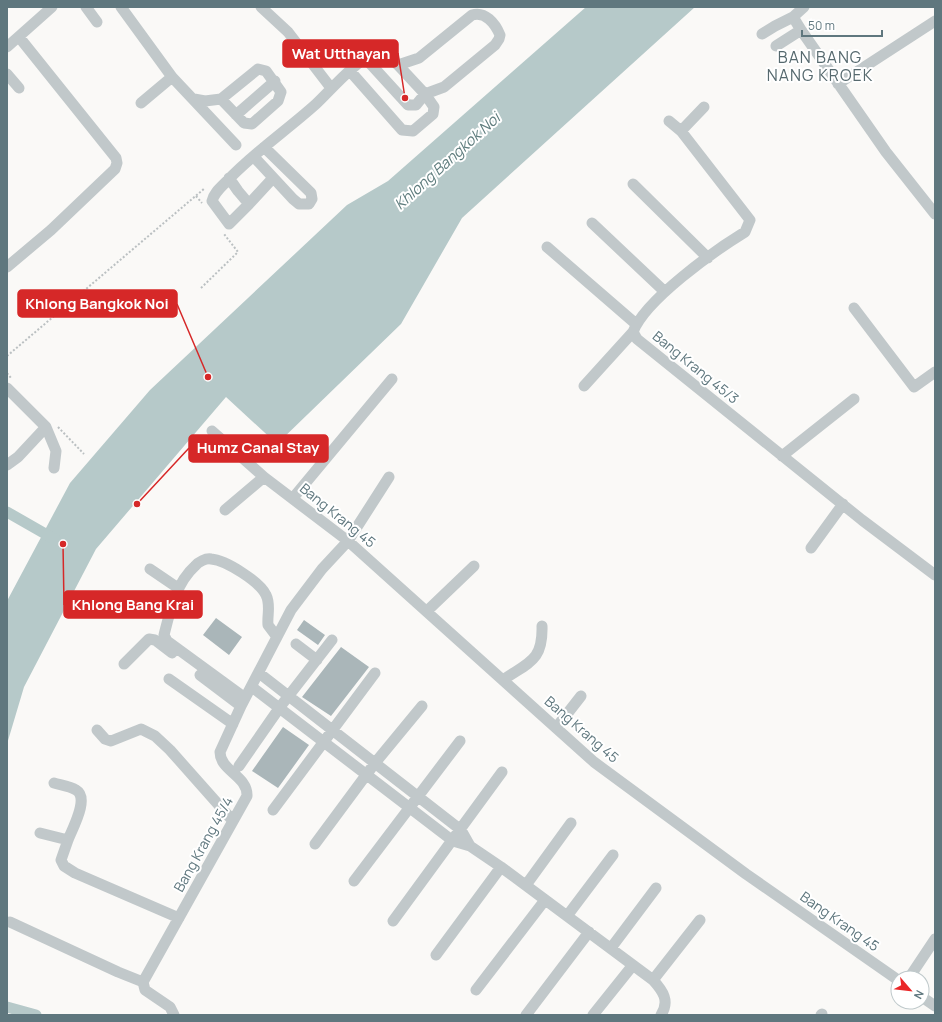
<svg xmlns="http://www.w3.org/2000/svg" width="942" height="1022" viewBox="0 0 942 1022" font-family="Manrope,sans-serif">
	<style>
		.water { fill: #b6c9c9 }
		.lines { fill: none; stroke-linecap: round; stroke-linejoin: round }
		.canal { stroke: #b6c9c9; stroke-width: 11 }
		.building { fill: #aab6b9 }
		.path { stroke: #bbc0c2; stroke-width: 2; stroke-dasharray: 2 2; stroke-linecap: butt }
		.minor { stroke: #c1c8ca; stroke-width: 11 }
		.labels { text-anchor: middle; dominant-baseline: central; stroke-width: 4; stroke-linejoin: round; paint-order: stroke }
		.street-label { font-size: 14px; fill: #5f777e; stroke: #fff }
		.water-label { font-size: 15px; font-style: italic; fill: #5e7c7d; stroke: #fff }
		.quarter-label { font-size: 16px; letter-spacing: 1px; fill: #56696e; stroke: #fff }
		.leader { fill: none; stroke: #d62828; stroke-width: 1.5 }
		.callout-dot { fill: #d62828; stroke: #fff; stroke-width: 1.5 }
		.callout { fill: #d62828; stroke: #d62828; stroke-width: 1.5 }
		.callout-label { font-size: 15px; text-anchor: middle; font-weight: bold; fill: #fff }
	</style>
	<rect width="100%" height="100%" fill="#faf9f7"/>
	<!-- water -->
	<path class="water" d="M586 7H695L462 218 401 324 277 444 226 397 96 549 24 687 7 744V601L70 483 150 390 347 205 388 181Z"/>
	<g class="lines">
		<!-- canal -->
		<path class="canal" d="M7 512 56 540
			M7 1007 36 1015"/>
	</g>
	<!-- building -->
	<path class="building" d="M216 618 242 637 229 655 203 635Z
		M304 620 325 635 318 645 297 630Z
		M341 647 369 667 331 716 302 697Z
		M283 727 309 745 278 788 252 771Z"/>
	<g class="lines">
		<!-- path -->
		<path class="path" d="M196 196 202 203
			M201 288 238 252 224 234
			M7 356 205 188
			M7 373 11 378
			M58 427 84 454"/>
		<!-- minor -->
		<path class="minor" d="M86 7 97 22
			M121 7 172 77 236 145
			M261 7 288 32 331 88
			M804 7 793 17 801 30 886 152 935 214
			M762 34 775 26 793 17
			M776 46 801 30
			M7 47 52 7
			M366 59 408 105H416L425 94 398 65
			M7 74 19 88
			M838 84 935 21
			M194 99 205 101 221 99 258 69 266 71 281 92 278 101 252 124 244 123 221 99
			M141 103 172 77
			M236 115 275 81
			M669 121 681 131 750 220 745 232C714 251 645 300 633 332L637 339 862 520 935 575
			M681 131 704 107
			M254 157 293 199 299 204H309L312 199 311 193 264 147
			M229 178 238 191 249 204 273 178
			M633 184 708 258
			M249 204 229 224 212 201C214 193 220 188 226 182 253 153 286 131 316 104 330 91 358 58 376 53 386 50 391 59 398 65L419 58 472 15C485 11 495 23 500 35L499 39 495 45 444 87 425 94 434 107 433 114 413 131 402 130 350 71
			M592 223 664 291
			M547 247 636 324
			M7 267 51 230 115 169 117 163 116 158 19 37
			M854 308 914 387 935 372
			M584 386 633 332
			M7 388 46 427 18 457 7 465
			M46 427 56 451 54 468
			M212 431 264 477 348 541 594 762 746 874 898 980
			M782 456 854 399
			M293 498 392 379
			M225 510 264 477
			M811 548 843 504
			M150 569 178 588
			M427 611 474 566
			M296 644 317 660
			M124 664 149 639 155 640 172 653
			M259 673 461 830 470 846
			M200 675 241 706
			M169 679 233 724
			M503 680C529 662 543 661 542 626
			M252 687 453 841 470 846 501 867 653 980C663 991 670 1001 661 1015
			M245 698 167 641 164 635C170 611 176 583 195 566 198 562 206 558 211 559 226 560 260 582 266 595 271 605 267 615 268 625L277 637
			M556 728 581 696
			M97 730 105 739 111 741 141 729 155 736 170 750 233 821
			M239 766 280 707 332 640
			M54 783C61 785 70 786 76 790 90 798 72 829 68 840
			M273 810 375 673
			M40 833 68 840 61 860 64 866 75 873 179 918
			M315 844 375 763 422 706
			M354 881 460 741
			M526 885 571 823
			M567 916 613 855
			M393 921 502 772
			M10 922 118 972 143 982
			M611 948 656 888
			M436 955 501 867
			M909 978 935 939
			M653 980 700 920
			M476 990 545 900
			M922 997 935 1006
			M174 1015 170 1007 145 990 143 982 247 796C248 776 220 771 220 752L241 706 291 610 322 569 348 541 389 477
			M526 1015 589 932
			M593 1015 633 965
			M821 1015 822 1014"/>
	</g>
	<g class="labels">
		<!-- street labels -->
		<g class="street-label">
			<text transform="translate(696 367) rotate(39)">Bang Krang 45/3</text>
			<text transform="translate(338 515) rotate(39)">Bang Krang 45</text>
			<text transform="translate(582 729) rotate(41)">Bang Krang 45</text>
			<text transform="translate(203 844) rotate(-61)">Bang Krang 45/4</text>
			<text transform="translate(840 921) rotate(35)">Bang Krang 45</text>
		</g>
		<!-- water labels -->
		<g class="water-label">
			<text transform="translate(447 161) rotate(-42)">Khlong Bangkok Noi</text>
		</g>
		<!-- quarter labels -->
		<g class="quarter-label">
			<text x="820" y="57">BAN BANG<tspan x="820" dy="18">NANG KROEK</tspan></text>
		</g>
	</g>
	<!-- callouts -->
	<path class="leader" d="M405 98L398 53M208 377L177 304M137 504L189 448M63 544L64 605"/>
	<g class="callout-dot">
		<circle cx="405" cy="98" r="4"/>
		<circle cx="208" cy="377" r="4"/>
		<circle cx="137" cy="504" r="4"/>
		<circle cx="63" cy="544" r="4"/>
	</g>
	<g class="callout">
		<rect x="283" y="40" width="115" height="27" rx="4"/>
		<rect x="18" y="290" width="159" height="27" rx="4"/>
		<rect x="189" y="435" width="139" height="27" rx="4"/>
		<rect x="64" y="591" width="138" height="27" rx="4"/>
	</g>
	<g class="callout-label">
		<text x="341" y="59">Wat Utthayan</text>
		<text x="97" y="309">Khlong Bangkok Noi</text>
		<text x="258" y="453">Humz Canal Stay</text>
		<text x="133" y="610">Khlong Bang Krai</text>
	</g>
	<!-- border -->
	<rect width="942" height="1022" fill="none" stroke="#5f777e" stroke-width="16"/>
	<!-- north arrow -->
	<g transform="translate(910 990) rotate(118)"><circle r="19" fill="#ffffff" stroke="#bfc9cb"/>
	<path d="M0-3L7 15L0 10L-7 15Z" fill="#ea2728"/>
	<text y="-6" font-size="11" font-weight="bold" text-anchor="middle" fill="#5f777e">N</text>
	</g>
	<!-- scale -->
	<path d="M802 30v6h80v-6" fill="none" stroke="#5f777e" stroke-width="2"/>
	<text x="808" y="30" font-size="12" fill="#5f777e" stroke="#ffffff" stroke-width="3" paint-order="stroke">50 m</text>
</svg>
